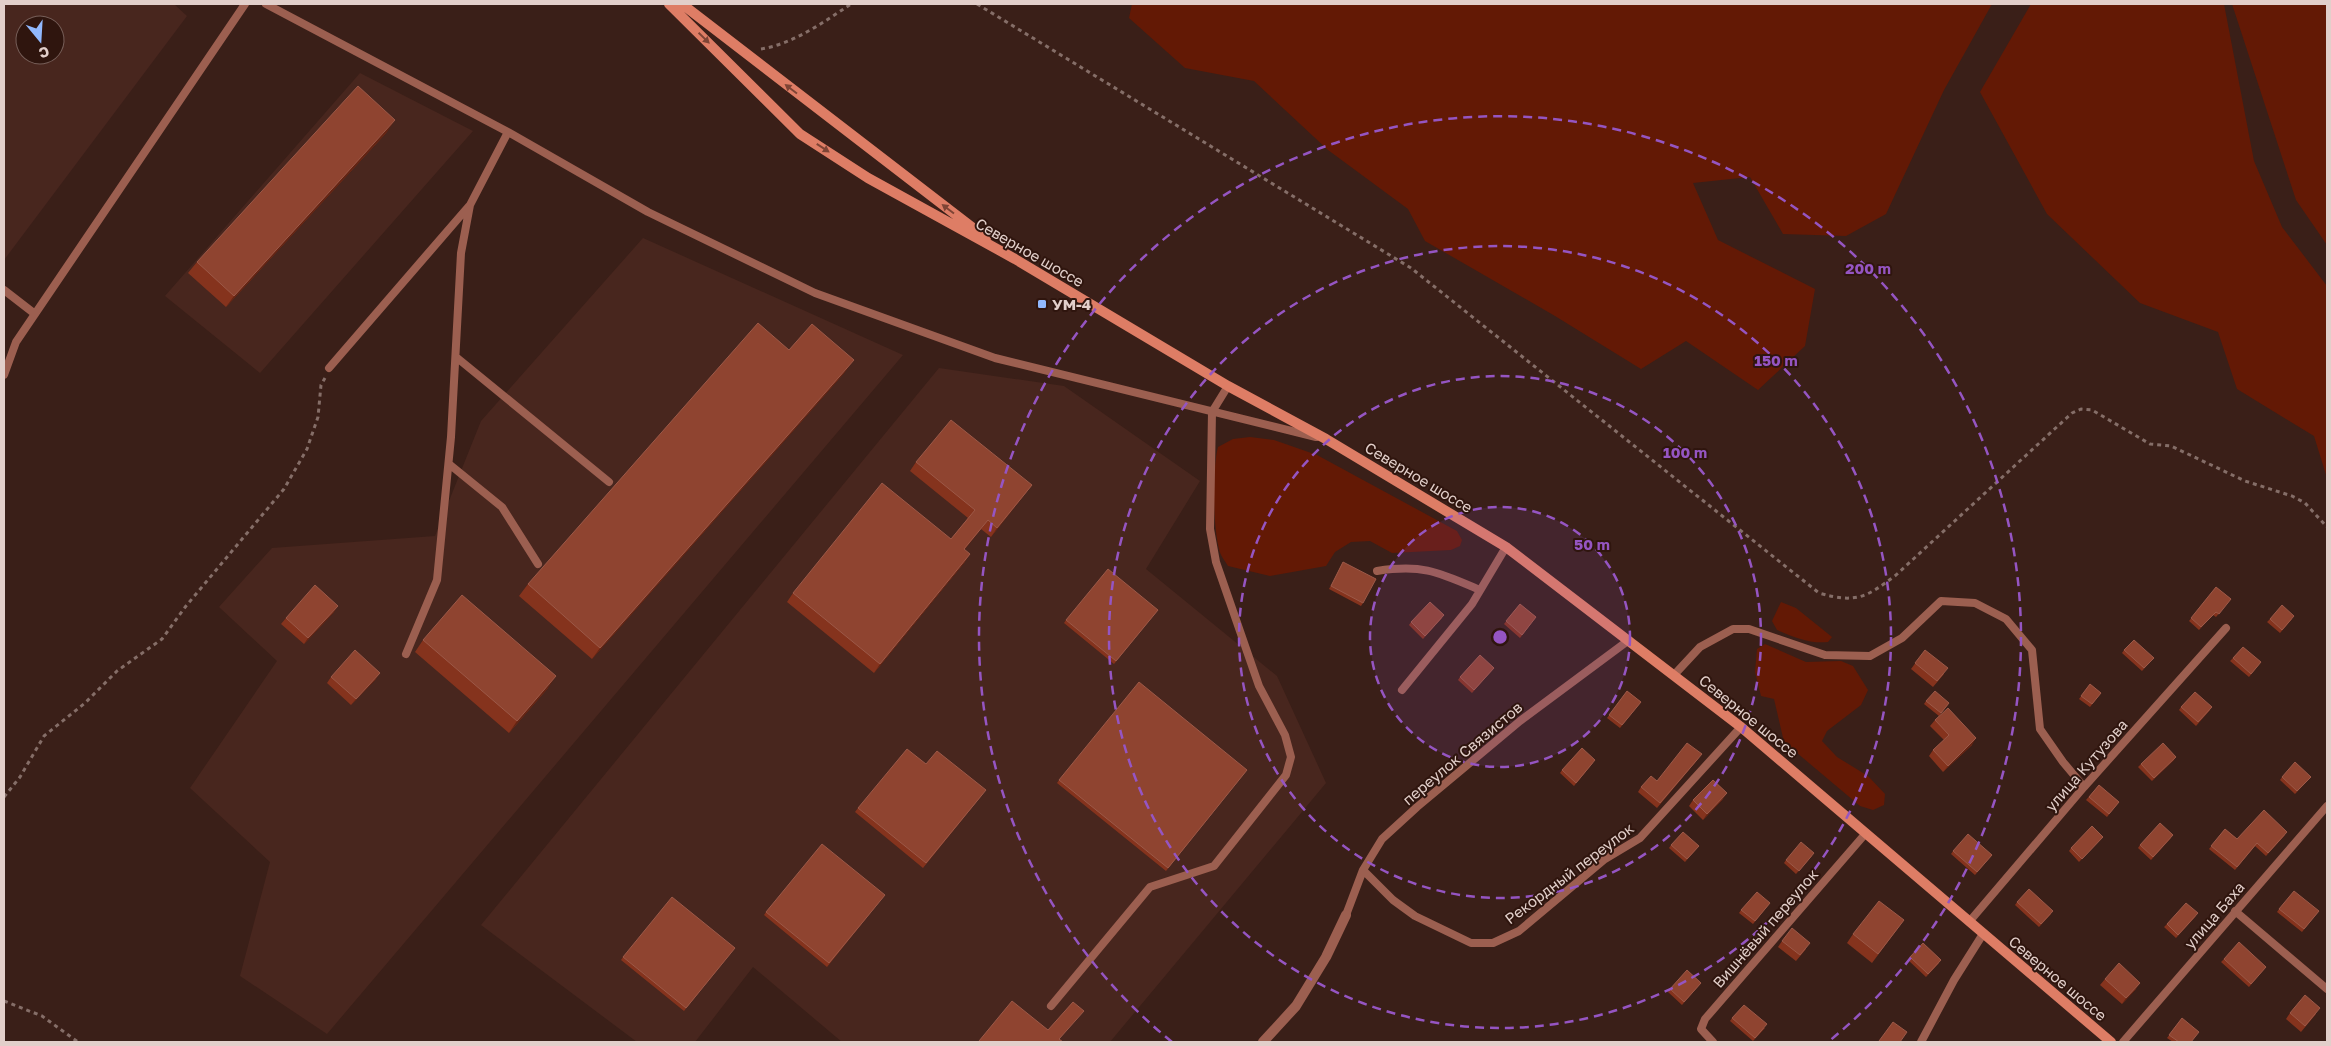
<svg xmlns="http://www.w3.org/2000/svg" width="2331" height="1046" viewBox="0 0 2331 1046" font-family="'Golos Text',sans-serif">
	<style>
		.built { fill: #48261e; fill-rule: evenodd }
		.green { fill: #631905 }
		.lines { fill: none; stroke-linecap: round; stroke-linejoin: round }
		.path { stroke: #856e68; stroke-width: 3; stroke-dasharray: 4 4; stroke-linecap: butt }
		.lane { stroke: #9c5f50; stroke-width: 8 }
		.street { stroke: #9c5f50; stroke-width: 10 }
		.secondary { stroke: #de7d65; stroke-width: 10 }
		.wall { fill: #85331d }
		.shaded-wall { fill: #632413 }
		.building { fill: #8f4430; stroke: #9c5948 }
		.oneway { fill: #7e4435 }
		.ring { fill: none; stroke: #9555c2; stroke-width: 2.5; stroke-dasharray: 9 6 }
		.poi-dot { fill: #91b8fd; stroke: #2f150e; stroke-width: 2 }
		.labels { text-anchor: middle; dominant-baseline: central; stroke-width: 4; stroke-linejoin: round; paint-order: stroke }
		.street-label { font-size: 15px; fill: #e2cfca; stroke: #2f150e }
		.poi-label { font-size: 15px; font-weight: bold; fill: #e2cfca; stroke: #2f150e; text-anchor: start }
		.centre { fill: #9555c2; stroke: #2f150e; stroke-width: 2.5 }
		.ring-label { font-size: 15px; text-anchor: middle; font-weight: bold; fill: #9555c2; stroke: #2f150e; stroke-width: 4; stroke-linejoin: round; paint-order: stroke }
	</style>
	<rect width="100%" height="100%" fill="#3a1f18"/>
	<!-- built -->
	<path class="built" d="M4 4H174L187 16 4 260ZM25 25H55V55H25Z
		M360 73 473 131 260 373 165 296Z
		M643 238 903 355 327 1034 240 976 270 862 190 788 277 661 219 607 272 548 435 536 481 421Z
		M939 368 1064 386 1200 481 1146 569 1277 676 1326 783 1110 1042H842L753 967 695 1042H637L481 925Z"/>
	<!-- green -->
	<path class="green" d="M1132 4H1992L1944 90 1886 214 1846 236 1783 234 1750 177 1693 183 1718 240 1815 289 1805 346 1758 390 1686 341 1641 369 1555 316 1425 241 1408 209 1328 150 1254 81 1185 68 1129 18Z
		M2031 4H2224L2254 161 2282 227 2327 286V478L2314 436 2237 389 2218 332 2140 303 2047 214 1980 92Z
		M2232 4H2327V245L2296 200Z
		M1250 437 1274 440 1317 455 1457 531 1462 540 1460 546 1451 550 1392 553 1370 541 1351 542 1335 552 1326 566 1270 576 1228 566C1225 561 1220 555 1219 549 1213 525 1212 470 1218 447L1233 439Z
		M1781 602 1796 608 1832 637 1828 642C1810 644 1794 637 1777 630L1772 621Z
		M1765 644 1806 662 1841 661 1853 666 1868 690 1861 705 1827 731 1822 741 1837 757 1868 776 1885 794 1884 805 1873 810 1860 806 1784 742 1774 699 1761 696 1755 672 1757 649Z"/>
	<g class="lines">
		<!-- path -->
		<path class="path" d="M977 4 1411 268 1819 593C1856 604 1867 597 1896 575L2072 413 2081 409 2092 410 2150 444 2171 446 2245 481 2292 496 2305 503 2327 527
			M761 49C793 44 824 22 851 4
			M4 797 20 777 44 736 85 703 117 671 162 639 186 606 284 489 307 449 318 417 321 385 325 378
			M4 1001 42 1016 78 1042"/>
		<!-- lane -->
		<path class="lane" d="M266 4 508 132 648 212 815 293 995 358 1316 437
			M4 290 35 314
			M456 357 609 482
			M329 368 469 206
			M4 375 16 342 245 4
			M449 464 502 507 538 564
			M1377 571C1423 564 1438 572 1480 590
			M406 654 437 580 451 437 461 253 470 205 508 132
			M1674 675 1700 647 1733 629H1749L1825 655 1870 656 1902 638 1941 601 1975 603 2006 619 2032 650 2040 729 2063 762 2084 787
			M1402 690 1472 604 1506 547
			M1363 870 1393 900 1415 916 1471 943H1493L1519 931 1605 859 1640 838 1741 727
			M2235 911 2327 989
			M1346 915 1363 870 1382 839 1417 807 1520 721 1629 640
			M1969 922 2084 787 2226 628
			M1051 1006 1150 887 1214 866 1286 775 1291 757 1285 735 1259 686 1216 562 1210 529 1212 412 1228 386
			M1713 1042 1701 1029 1705 1019 1866 833
			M1921 1042 1954 980 1983 934
			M2123 1042 2327 806"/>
		<!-- street -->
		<path class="street" d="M1263 1042 1296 1006 1326 957 1346 915"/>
		<!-- secondary -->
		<path class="secondary" d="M669 4 800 134 868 178 1015 259 1228 386 1326 439 1506 547 1741 727 2111 1042
			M682 4 986 238"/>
	</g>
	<!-- wall -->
	<path class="wall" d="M387 132 226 307 188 273 197 262Z
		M845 372 592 659 519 596 528 584Z
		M916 462 1032 485 1025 494 991 537 981 529 964 550 970 554 964 563 874 673 787 602 793 593 951 539 968 518 910 471Z
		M1343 562 1363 603 1361 606 1329 589Z
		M2216 587 2231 599 2216 617 2213 615 2199 630 2189 621Z
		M1520 604 1536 617 1520 638 1504 624Z
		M1158 610 1114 664 1064 623 1066 620Z
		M334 612 304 644 281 624 286 618Z
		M1442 618 1423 639 1409 625 1411 622Z
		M2270 619H2292L2280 633 2267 622Z
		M423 640 548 688 509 733 415 652Z
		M1925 650 1944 674 1933 687 1911 669Z
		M2124 650 2154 658 2142 671 2122 653Z
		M2233 658 2261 662 2249 677 2230 661Z
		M1494 668 1472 693 1458 680 1460 677Z
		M331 677 376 679 351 705 327 683Z
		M2090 684 2101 693 2090 707 2079 699Z
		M1627 691 1641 702 1620 728 1607 718Z
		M1926 701 1949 703 1939 716 1924 704Z
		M2181 707 2210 710 2196 726 2179 710Z
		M1935 720 1972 745 1943 772 1929 756 1933 750 1944 740 1930 726Z
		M1699 758 1657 808 1638 792 1641 787 1657 781Z
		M2174 760 2152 781 2138 767 2141 764Z
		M1593 763 1574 786 1560 773 1562 770Z
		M926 764 983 794 923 868 855 812 858 808Z
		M1247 770 1166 871 1057 783 1059 780Z
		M2282 777H2311L2295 794 2280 780Z
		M2099 785 2119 802 2107 817 2086 800Z
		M1723 799 1703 820 1689 806 1693 800Z
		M2225 829 2237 839 2285 835 2266 856 2255 846 2235 870 2209 849Z
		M2103 837 2079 862 2069 851 2071 848Z
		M2171 838 2151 860 2138 848 2140 845Z
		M1671 845 1699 846 1685 862 1669 848Z
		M1953 851 1992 855 1975 875 1951 854Z
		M1812 856 1796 874 1784 863 1786 860Z
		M885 895 827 967 764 915 766 912Z
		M2017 902 2051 914 2039 927 2015 905Z
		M1770 903 1753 924 1739 913 1741 910Z
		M2279 909 2319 911 2302 932 2277 912Z
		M2196 916 2176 938 2164 927 2167 924Z
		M1904 920 1872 963 1847 943 1853 934Z
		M1782 941 1806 949 1796 961 1778 947Z
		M735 948 684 1011 621 960 623 957Z
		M1910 957 1939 963 1926 977 1908 960Z
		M2224 959 2266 967 2249 987 2221 962Z
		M2105 979 2136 989 2122 1004 2100 985Z
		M1701 983 1682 1005 1668 992 1670 989Z
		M2290 1013 2316 1014 2301 1032 2286 1019Z
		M1732 1018 1765 1028 1753 1041 1730 1021Z
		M2182 1018 2191 1042H2173L2167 1038Z"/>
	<!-- shaded-wall -->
	<path class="shaded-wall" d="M395 120 387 132 226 307 234 296Z
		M854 360 845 372 592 659 600 648Z
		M1032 485 1025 494 991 537 997 528Z
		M988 520 981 529 958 558 964 549Z
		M970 554 964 563 874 673 880 664Z
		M338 606 334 612 304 644 308 638Z
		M380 673 376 679 351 705 356 699Z
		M556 676 548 688 509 733 517 721Z
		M1976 738 1972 745 1943 772 1948 766Z
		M2176 757 2174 760 2152 781 2154 778Z
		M1727 793 1723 799 1703 820 1707 814Z
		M2140 983 2136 989 2122 1004 2126 998Z"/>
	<!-- building -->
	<path class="building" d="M358 86 395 120 234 296 197 262Z
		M758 323 789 350 812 324 854 360 600 648 528 584Z
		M951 420 1032 485 997 528 988 520 964 549 970 554 880 664 793 593 882 483 951 539 975 510 916 462Z
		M1343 562 1376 579 1363 603 1331 586Z
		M1108 569 1158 610 1116 661 1066 620Z
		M315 585 338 606 308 638 286 618Z
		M2216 587 2231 599 2219 614 2216 612 2201 627 2191 618Z
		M462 595 556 676 517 721 423 640Z
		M1430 602 1444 615 1425 636 1411 622Z
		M1520 604 1536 617 1522 635 1506 621Z
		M2282 605 2294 616 2282 630 2270 619Z
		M2134 640 2154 658 2144 668 2124 650Z
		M2243 647 2261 662 2251 674 2233 658Z
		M355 650 380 673 356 699 331 677Z
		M1925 650 1948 668 1937 681 1915 663Z
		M1480 655 1494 668 1474 690 1460 677Z
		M1139 682 1247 770 1168 868 1059 780Z
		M2090 684 2101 693 2092 704 2081 696Z
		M1627 691 1641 702 1622 725 1609 715Z
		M1935 691 1949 703 1941 713 1926 701Z
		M2195 692 2212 707 2198 722 2181 707Z
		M1948 708 1976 738 1948 766 1933 750 1949 735 1935 720Z
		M1687 743 1702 754 1660 803 1641 787 1651 776 1657 781Z
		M2163 743 2176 757 2154 778 2141 764Z
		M1582 748 1595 760 1576 783 1562 770Z
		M907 749 926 764 937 751 986 790 926 863 858 808Z
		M2295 762 2311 777 2297 791 2282 777Z
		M1713 780 1727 793 1707 814 1693 800Z
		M2099 785 2119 802 2109 814 2089 797Z
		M2264 810 2287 832 2268 853 2257 843 2237 867 2211 846 2225 829 2237 839Z
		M2160 823 2173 835 2153 857 2140 845Z
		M2092 826 2103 837 2082 859 2071 848Z
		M1683 832 1699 846 1687 859 1671 845Z
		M1968 834 1992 855 1977 872 1953 851Z
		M1801 842 1814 853 1799 871 1786 860Z
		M822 844 885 895 829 963 766 912Z
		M2029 889 2053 911 2041 924 2017 902Z
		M2294 891 2319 911 2304 929 2279 909Z
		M1757 892 1770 903 1755 921 1741 910Z
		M672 897 735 948 686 1008 623 957Z
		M1879 901 1904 920 1878 954 1853 934Z
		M2186 903 2198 913 2178 935 2167 924Z
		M1792 928 1810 943 1800 955 1782 941Z
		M2239 942 2266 967 2251 984 2224 959Z
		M1923 943 1941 960 1928 974 1910 957Z
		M2119 963 2140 983 2126 998 2105 979Z
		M1687 970 1701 983 1684 1002 1670 989Z
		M2305 995 2320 1008 2305 1026 2290 1013Z
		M1012 1001 1048 1030 1073 1002 1084 1011 1059 1039 1063 1042H981L979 1041Z
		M1744 1005 1767 1024 1755 1038 1732 1018Z
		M2182 1018 2199 1032 2191 1042H2179L2169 1035Z
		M1893 1022 1907 1032 1900 1042H1881L1879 1041Z"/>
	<!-- one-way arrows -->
	<defs><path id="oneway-solid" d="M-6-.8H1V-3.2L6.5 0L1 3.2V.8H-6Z" transform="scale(1.25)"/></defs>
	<g class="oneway">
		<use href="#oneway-solid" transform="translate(704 38) rotate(44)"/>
		<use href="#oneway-solid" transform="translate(791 89) rotate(-143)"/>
		<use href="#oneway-solid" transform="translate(823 148) rotate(33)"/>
		<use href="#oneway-solid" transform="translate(948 209) rotate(-143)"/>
	</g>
	<!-- distance rings -->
	<circle cx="1500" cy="637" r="130" fill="#9555c2" fill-opacity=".12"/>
	<g class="ring">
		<circle cx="1500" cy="637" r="130"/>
		<circle cx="1500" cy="637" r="261"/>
		<circle cx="1500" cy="637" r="391"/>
		<path d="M1172 1042A521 521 0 1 1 1828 1042"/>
	</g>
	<!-- markers -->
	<rect class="poi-dot" x="1037" y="299" width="10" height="10" rx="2.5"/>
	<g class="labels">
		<!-- street labels -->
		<g class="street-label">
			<text transform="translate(1030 252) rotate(30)">Северное шоссе</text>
			<text transform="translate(1419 477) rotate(31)">Северное шоссе</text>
			<text transform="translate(1749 716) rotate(39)">Северное шоссе</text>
			<text transform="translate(1462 753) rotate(-40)">переулок Связистов</text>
			<text transform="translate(2086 765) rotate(-49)">улица Кутузова</text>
			<text transform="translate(1569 873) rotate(-37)">Рекордный переулок</text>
			<text transform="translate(2214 915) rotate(-49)">улица Баха</text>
			<text transform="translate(1765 928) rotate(-49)">Вишнёвый переулок</text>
			<text transform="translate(2058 978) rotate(40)">Северное шоссе</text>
		</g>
		<!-- poi labels -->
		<g class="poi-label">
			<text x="1052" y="304">УМ-4</text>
		</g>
	</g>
	<circle cx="1500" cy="637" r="8" class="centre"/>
	<g class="ring-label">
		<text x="1868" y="274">200 m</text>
		<text x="1776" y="366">150 m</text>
		<text x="1685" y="458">100 m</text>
		<text x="1592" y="550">50 m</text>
	</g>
	<!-- border -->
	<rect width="2331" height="1046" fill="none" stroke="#e2cfca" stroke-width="10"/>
	<!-- north arrow -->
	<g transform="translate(40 40) rotate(162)"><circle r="24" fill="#2f150e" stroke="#775f59"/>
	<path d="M0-4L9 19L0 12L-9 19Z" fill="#91b8fd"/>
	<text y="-8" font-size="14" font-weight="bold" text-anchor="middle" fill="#e2cfca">С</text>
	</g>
</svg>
